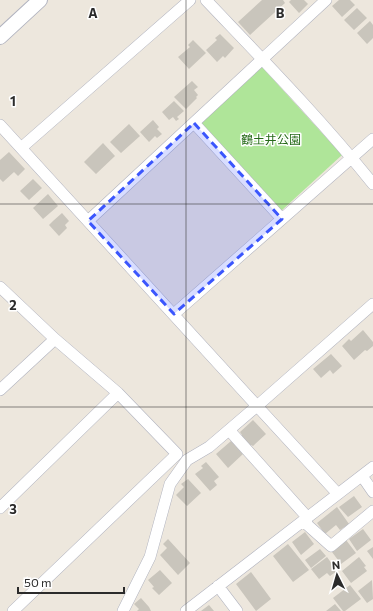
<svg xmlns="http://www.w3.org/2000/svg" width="373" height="611" viewBox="0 0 373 611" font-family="Commissioner,'Noto Sans JP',sans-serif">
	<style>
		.green { fill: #afe599 }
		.building { fill: #c9c5bc }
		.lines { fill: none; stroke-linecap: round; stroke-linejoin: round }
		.minor-casing { stroke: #b1b3bf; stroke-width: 12 }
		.tertiary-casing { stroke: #b1b3bf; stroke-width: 16 }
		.minor { stroke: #fff; stroke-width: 11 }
		.tertiary { stroke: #fff; stroke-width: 14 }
		.marked { fill: #3b56fd; fill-opacity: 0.2; stroke: #3b56fd; stroke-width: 3; stroke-dasharray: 8 5; stroke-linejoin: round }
		.grid { fill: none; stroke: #2b2b2b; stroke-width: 1; stroke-opacity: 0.55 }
		.labels { text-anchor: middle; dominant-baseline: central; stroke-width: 3; stroke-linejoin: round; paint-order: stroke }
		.park-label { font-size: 12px; fill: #266a19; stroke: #fff }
		.grid-label { font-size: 13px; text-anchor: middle; font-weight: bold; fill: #2b2b2b; stroke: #fff; stroke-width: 3; stroke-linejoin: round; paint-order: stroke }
	</style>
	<rect width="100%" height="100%" fill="#ede7dd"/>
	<!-- green -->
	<path class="green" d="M262 67 342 155 281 211 200 123Z"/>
	<!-- building -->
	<path class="building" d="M262 0H283L285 3 250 35 238 22Z
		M291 0H304L308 4 299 13 289 2Z
		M339 0H350L355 5 342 17 332 6Z
		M357 8 367 18 354 30 344 20Z
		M370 21 373 25V38L367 44 357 33Z
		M220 34 234 48 225 58 223 56 217 62 206 50 217 40 215 38Z
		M193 40 206 53 189 69 178 57 190 47 188 45Z
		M192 81 198 87 194 90 198 95 196 97 197 98 186 109 174 97Z
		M174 101 184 111 177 117 179 119 176 121 173 117 169 120 162 112Z
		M153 120 159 127 157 129 162 134 157 138 155 136 149 142 140 132Z
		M129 124 140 136 121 153 110 142Z
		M103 143 115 156 96 174 84 162Z
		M9 152 25 169 18 176 14 172 3 182 0 179V160Z
		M33 179 42 188 29 200 20 191Z
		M48 194 58 206 43 219 33 208Z
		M62 213 69 221 65 225 67 228 59 236 49 225 53 221Z
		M363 330 373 342V346L367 351 365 350 354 360 342 346 349 339 351 341Z
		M331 354 342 366 333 374 330 370 321 378 313 369Z
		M253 420 266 434 253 446 251 445 250 446 241 436 242 435 240 432Z
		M231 441 243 454 228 468 216 454Z
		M206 462 219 477 214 481 217 485 210 491 195 474 203 468 201 466Z
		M188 479 201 493 187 506 176 495 184 487 181 484Z
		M354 496 362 507 348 517 339 507Z
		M337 507 349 524 340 530 336 525 325 534 317 523Z
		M363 529 371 540 357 551 349 539Z
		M305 532 314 544 301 555 292 542Z
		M168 539 190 563 178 575 160 555 167 548 163 544Z
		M346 540 356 553 341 564 332 552Z
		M288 544 309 570 293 582 273 556Z
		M373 547V559L367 551Z
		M320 549 326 556 311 568 305 560Z
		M327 557 337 571 330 576 327 573 319 579 311 569Z
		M359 557 366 566 364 567 367 571 351 583 342 571Z
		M160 570 172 583 159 595 152 588 154 587 148 580Z
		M251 572 271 599 256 611 236 584Z
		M372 580 373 599 367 603 358 591Z
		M350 585 361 599 345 611H343L333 598Z
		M141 598 149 607 151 611H137L139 609 134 604Z
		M335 604 341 611H326Z
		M209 605 214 611H201Z"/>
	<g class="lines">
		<!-- minor casing -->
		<g class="minor-casing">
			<path id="minor" d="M206 0C263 60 321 119 373 184
				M194 123 282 219
				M0 125 257 406 373 304
				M21 148 190 0
				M88 221 326 0
				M0 287 55 339 118 393 177 454 13 611
				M174 314 373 139
				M0 390 55 339
				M229 430 308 518
				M362 476 373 492
				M0 508 118 393
				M303 521 331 546 373 511
				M218 586 237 611
				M123 611 150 557 170 484 187 460 209 447 257 406 338 494
				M186 611 373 467"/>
		</g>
		<!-- tertiary casing -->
		<g class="tertiary-casing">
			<path id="tertiary" d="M0 37 40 0"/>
		</g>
		<!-- minor -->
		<use href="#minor" class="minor"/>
		<!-- tertiary -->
		<use href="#tertiary" class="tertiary"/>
	</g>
	<!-- marked area -->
	<path class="marked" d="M194 123 282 219 174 314 88 221Z"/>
	<!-- grid -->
	<path class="grid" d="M186 0V611M0 204H373M0 407H373"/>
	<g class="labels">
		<!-- park labels -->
		<g class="park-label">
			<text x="271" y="139">鶴土井公園</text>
		</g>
	</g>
	<g class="grid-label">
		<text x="93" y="18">A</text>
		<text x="280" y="18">B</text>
		<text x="13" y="106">1</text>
		<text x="13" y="310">2</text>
		<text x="13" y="514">3</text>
	</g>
	<!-- north arrow -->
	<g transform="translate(337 575) rotate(355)" stroke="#ffffff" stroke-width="3" paint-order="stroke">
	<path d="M0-3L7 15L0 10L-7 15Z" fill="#2b2b2b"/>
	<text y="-6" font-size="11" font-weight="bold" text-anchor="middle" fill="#2b2b2b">N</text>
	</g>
	<!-- scale -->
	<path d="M18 587v6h106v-6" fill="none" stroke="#2b2b2b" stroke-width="2"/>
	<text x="24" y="587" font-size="12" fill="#2b2b2b" stroke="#ffffff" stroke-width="3" paint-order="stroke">50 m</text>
</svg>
